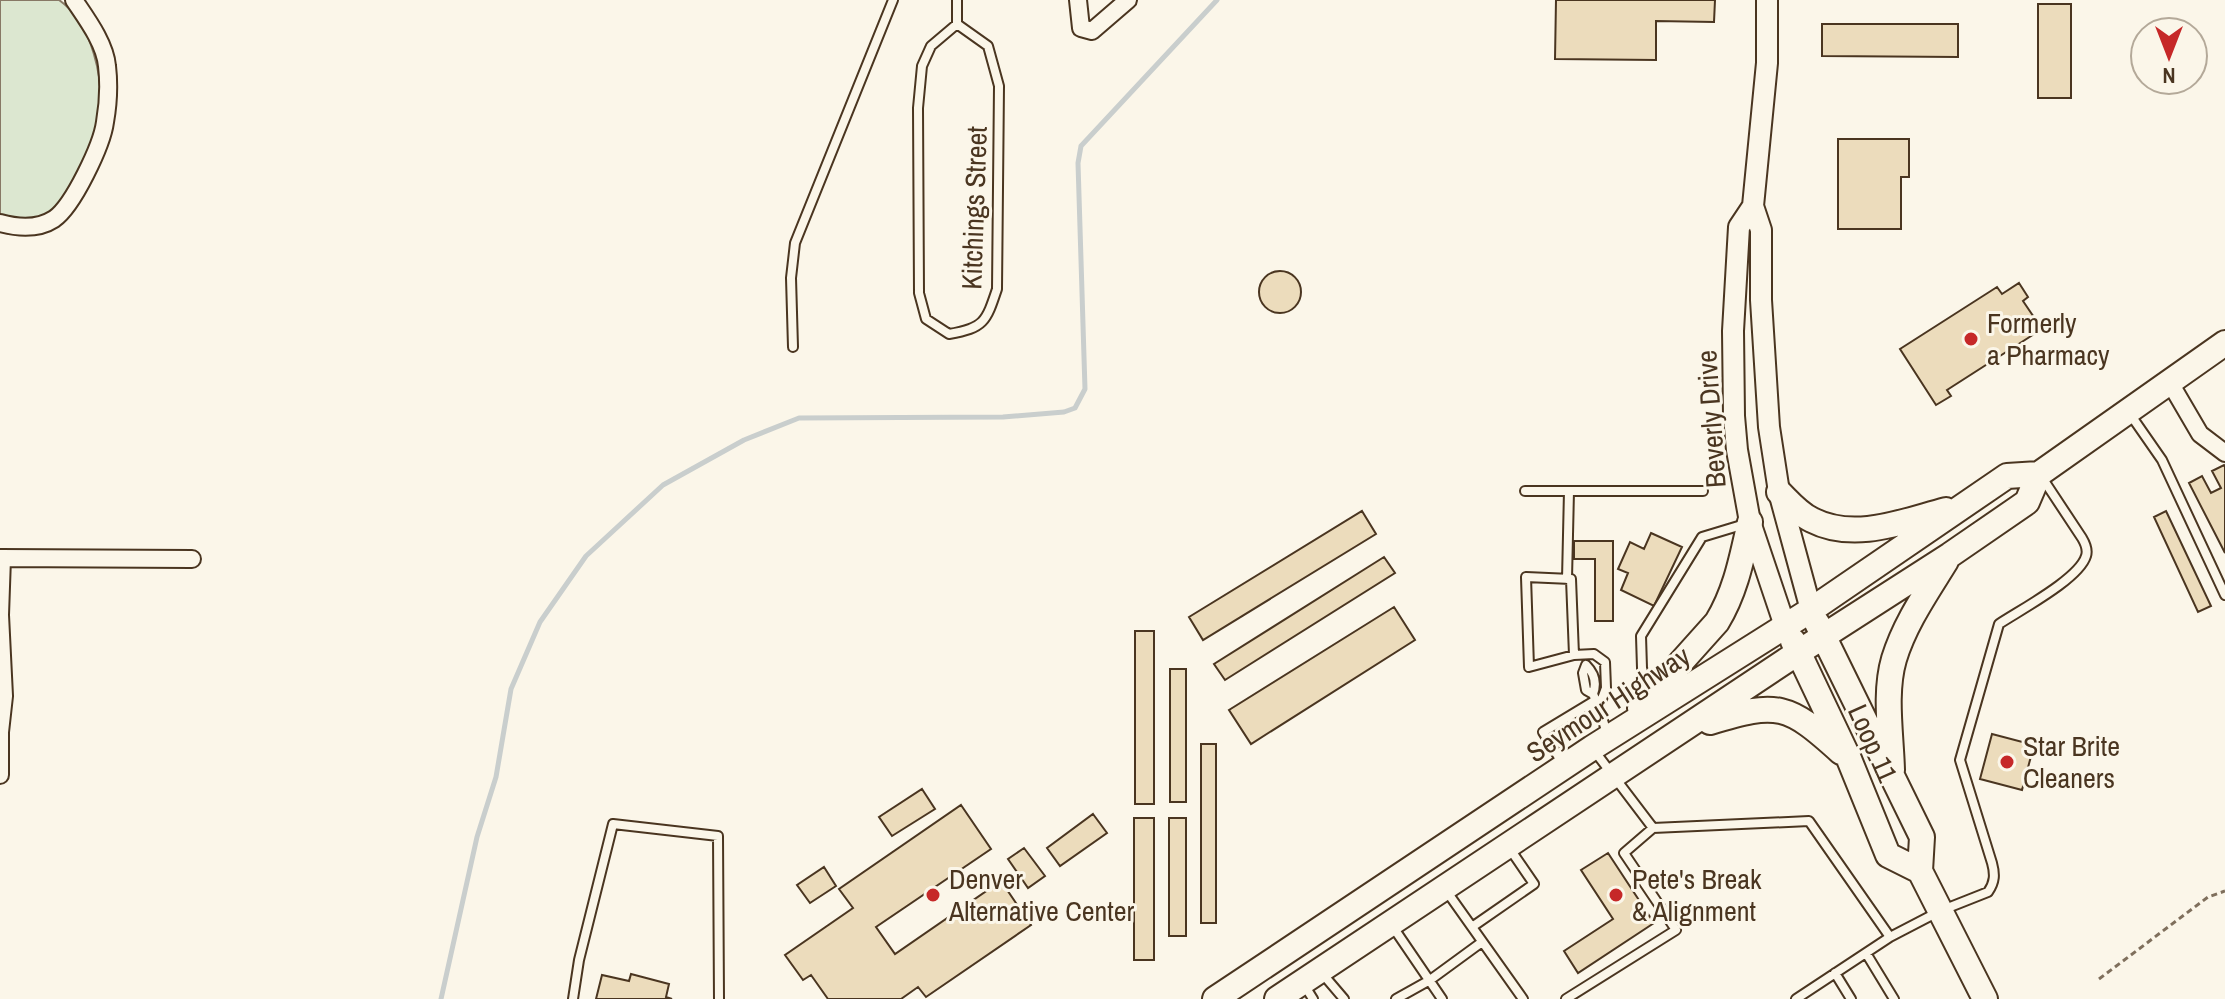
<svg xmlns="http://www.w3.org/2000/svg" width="2225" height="999" viewBox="0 0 2225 999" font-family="'Archivo Narrow',sans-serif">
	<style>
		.green { fill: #dce7d0; stroke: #887966; stroke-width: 2 }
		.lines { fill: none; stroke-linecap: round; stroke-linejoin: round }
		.stream { stroke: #c9cecd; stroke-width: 5 }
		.building { fill: #ecdcbc; stroke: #4a3520; stroke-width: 2 }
		.service-casing { stroke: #4a3520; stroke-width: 12 }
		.minor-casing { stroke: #4a3520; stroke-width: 20 }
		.tertiary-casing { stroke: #4a3520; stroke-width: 24 }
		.primary-casing { stroke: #4a3520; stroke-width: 28 }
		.path { stroke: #7f6f5c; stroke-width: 3; stroke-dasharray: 6 4; stroke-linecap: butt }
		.service { stroke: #fbf6e9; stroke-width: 8 }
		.minor { stroke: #fbf6e9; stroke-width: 16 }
		.tertiary { stroke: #fbf6e9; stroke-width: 20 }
		.primary { stroke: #fbf6e9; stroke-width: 24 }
		.poi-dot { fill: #c62828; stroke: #fbf6e9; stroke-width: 3 }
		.labels { text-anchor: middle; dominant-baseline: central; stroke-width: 6; stroke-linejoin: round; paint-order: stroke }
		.street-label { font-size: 28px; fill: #4a3520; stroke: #fbf6e9 }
		.poi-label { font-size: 28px; fill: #4a3520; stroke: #fbf6e9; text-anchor: start }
	</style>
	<rect width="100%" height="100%" fill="#fbf6e9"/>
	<!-- green -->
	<path class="green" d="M0 0H59C93 24 104 79 100 118 97 136 87 153 79 169 71 187 62 208 42 216 29 222 14 221 0 219Z"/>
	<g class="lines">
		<!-- stream -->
		<path class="stream" d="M441 999 477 837 496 777 511 689 540 622 586 556 663 485 744 440 799 418 1003 417 1064 412 1075 408 1085 389 1078 163 1081 146 1217 0"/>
	</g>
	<!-- building -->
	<path class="building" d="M1556 0H1715L1714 22 1656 21V60L1555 59Z
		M2038 4H2071V98H2038Z
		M1822 24H1958V57L1822 56Z
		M1838 139H1909V177H1901V229H1838Z
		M1259 292a21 21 0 1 1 42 0a21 21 0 1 1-42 0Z
		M2019 283 2028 297 2023 301 2042 329 1947 390 1951 396 1936 405 1900 349 1997 287 2002 294Z
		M2224 465 2225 467V553L2189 483 2202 476 2211 493 2221 488 2212 471Z
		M1362 511 1376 534 1203 640 1189 617Z
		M2166 511 2211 606 2198 612 2154 517Z
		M1651 533 1682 547 1654 606 1621 590 1628 573 1618 569 1630 542 1644 549Z
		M1574 541H1613V621H1595V559H1574Z
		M1384 557 1395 573 1225 680 1214 664Z
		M1394 607 1415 640 1251 744 1229 710Z
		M1135 631H1154V804H1135Z
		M1170 669H1186V802H1170Z
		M1992 734 2034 745 2022 790 1980 779Z
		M1201 744H1216V923H1201Z
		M922 789 935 809 892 836 879 817Z
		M961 805 991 849 876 927 895 954 1001 881 1031 925 926 997 918 987 901 999H828L811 975 803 980 785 955 853 908 839 889Z
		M1093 814 1107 833 1060 866 1047 848Z
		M1134 818H1154V960H1134Z
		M1169 818H1186V936H1169Z
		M1024 848 1045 876 1028 888 1008 859Z
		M1608 853 1654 923 1578 973 1564 951 1613 919 1581 870Z
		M824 867 836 886 810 903 797 885Z
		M631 974 669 984 666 997 672 999H596L602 975 629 981Z"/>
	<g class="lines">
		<!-- service casing -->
		<g class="service-casing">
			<path id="service" d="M957 0V24
				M957 24 988 46 999 86 997 289C986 322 984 328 949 334L926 319 919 293 918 108 922 66 931 46Z
				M793 347 791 278 795 243 893 0
				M2130 414 2162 460 2225 595
				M1525 491H1703
				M1567 579 1569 491
				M1574 655 1571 579 1526 577 1529 667 1574 655 1594 654 1605 662 1606 688 1599 707 1607 734
				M1649 692 1642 668 1641 636 1702 537 1745 524
				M1593 694 1586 690 1583 673 1586 665C1594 673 1597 683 1593 694L1597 703
				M1593 749 1653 828 1809 821 1890 937 1796 999
				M1563 764 1543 732 1596 700
				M1445 889 1523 999
				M1393 927 1442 999
				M1472 927 1534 884 1510 849
				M1890 937 1940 911 1988 892C1995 882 1995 874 1992 863L1960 760 1999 624C2020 610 2079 579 2086 556 2088 550 2085 543 2082 538L2043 479
				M1866 953 1894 999
				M1321 972 1344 999
				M1835 973 1851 999
				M1303 983 1313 999
				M573 999 579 960 613 824 718 836 719 999
				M1396 999 1430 980 1482 942
				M1566 999 1676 930 1624 853 1653 828"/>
		</g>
		<!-- minor casing -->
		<g class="minor-casing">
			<path id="minor" d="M1078 0 1081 28 1092 31 1128 0
				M0 223C18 228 37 230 54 219 73 206 102 145 105 122 108 105 109 83 107 66 105 43 86 18 74 0
				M2169 381 2200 434 2225 453
				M0 558 192 559
				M0 775V732L4 696 0 615 2 558"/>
		</g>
		<!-- tertiary casing -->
		<g class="tertiary-casing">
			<path id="tertiary" d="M1767 0V63L1753 206 1761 230V300L1769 427 1779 492 1811 610
				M1753 206 1739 227 1733 331 1734 416 1737 450 1750 522 1785 626"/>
		</g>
		<!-- primary casing -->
		<g class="primary-casing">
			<path id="primary" d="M1779 492C1789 502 1799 514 1812 520 1855 542 1904 521 1946 510
				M1817 623 1922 837 1920 871 1985 999
				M1793 641 1849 759 1888 855 1920 871
				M1640 708 1717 622C1736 591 1742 557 1750 522
				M1710 722C1778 701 1788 704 1841 752
				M1892 770C1891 734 1884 693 1894 659 1905 623 1927 592 1946 561
				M1215 999 1592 748 1811 610 2007 476 2039 474
				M1277 999 1799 652 1950 555 2027 502 2039 474 2225 343"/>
		</g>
		<!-- path -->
		<path class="path" d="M2099 979 2208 897 2225 891"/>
		<!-- service -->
		<use href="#service" class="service"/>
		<!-- minor -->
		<use href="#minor" class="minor"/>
		<!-- tertiary -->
		<use href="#tertiary" class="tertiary"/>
		<!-- primary -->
		<use href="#primary" class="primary"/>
	</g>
	<!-- markers -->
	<g class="poi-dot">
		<circle cx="1971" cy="339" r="8"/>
		<circle cx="2007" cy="762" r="8"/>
		<circle cx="933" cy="895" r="8"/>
		<circle cx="1616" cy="895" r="8"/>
	</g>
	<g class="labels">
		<!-- street labels -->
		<g class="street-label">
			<text transform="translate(974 208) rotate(-88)">Kitchings Street</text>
			<text transform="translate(1711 419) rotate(-94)">Beverly Drive</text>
			<text transform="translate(1608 704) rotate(-33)">Seymour Highway</text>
			<text transform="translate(1873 743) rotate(66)">Loop 11</text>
		</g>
		<!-- poi labels -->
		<g class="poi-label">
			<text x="1987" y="323">Formerly<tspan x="1987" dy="32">a Pharmacy</tspan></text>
			<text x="2023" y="746">Star Brite<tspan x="2023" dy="32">Cleaners</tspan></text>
			<text x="949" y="879">Denver<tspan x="949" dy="32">Alternative Center</tspan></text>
			<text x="1632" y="879">Pete's Break<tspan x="1632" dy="32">&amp; Alignment</tspan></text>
		</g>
	</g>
	<!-- north arrow -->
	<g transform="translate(2169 56) rotate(180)"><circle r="38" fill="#fbf6e9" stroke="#b4a999" stroke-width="2"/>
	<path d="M0-6L14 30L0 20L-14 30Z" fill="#c62828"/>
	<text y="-12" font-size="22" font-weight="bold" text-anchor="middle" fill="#4a3520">N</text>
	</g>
</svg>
